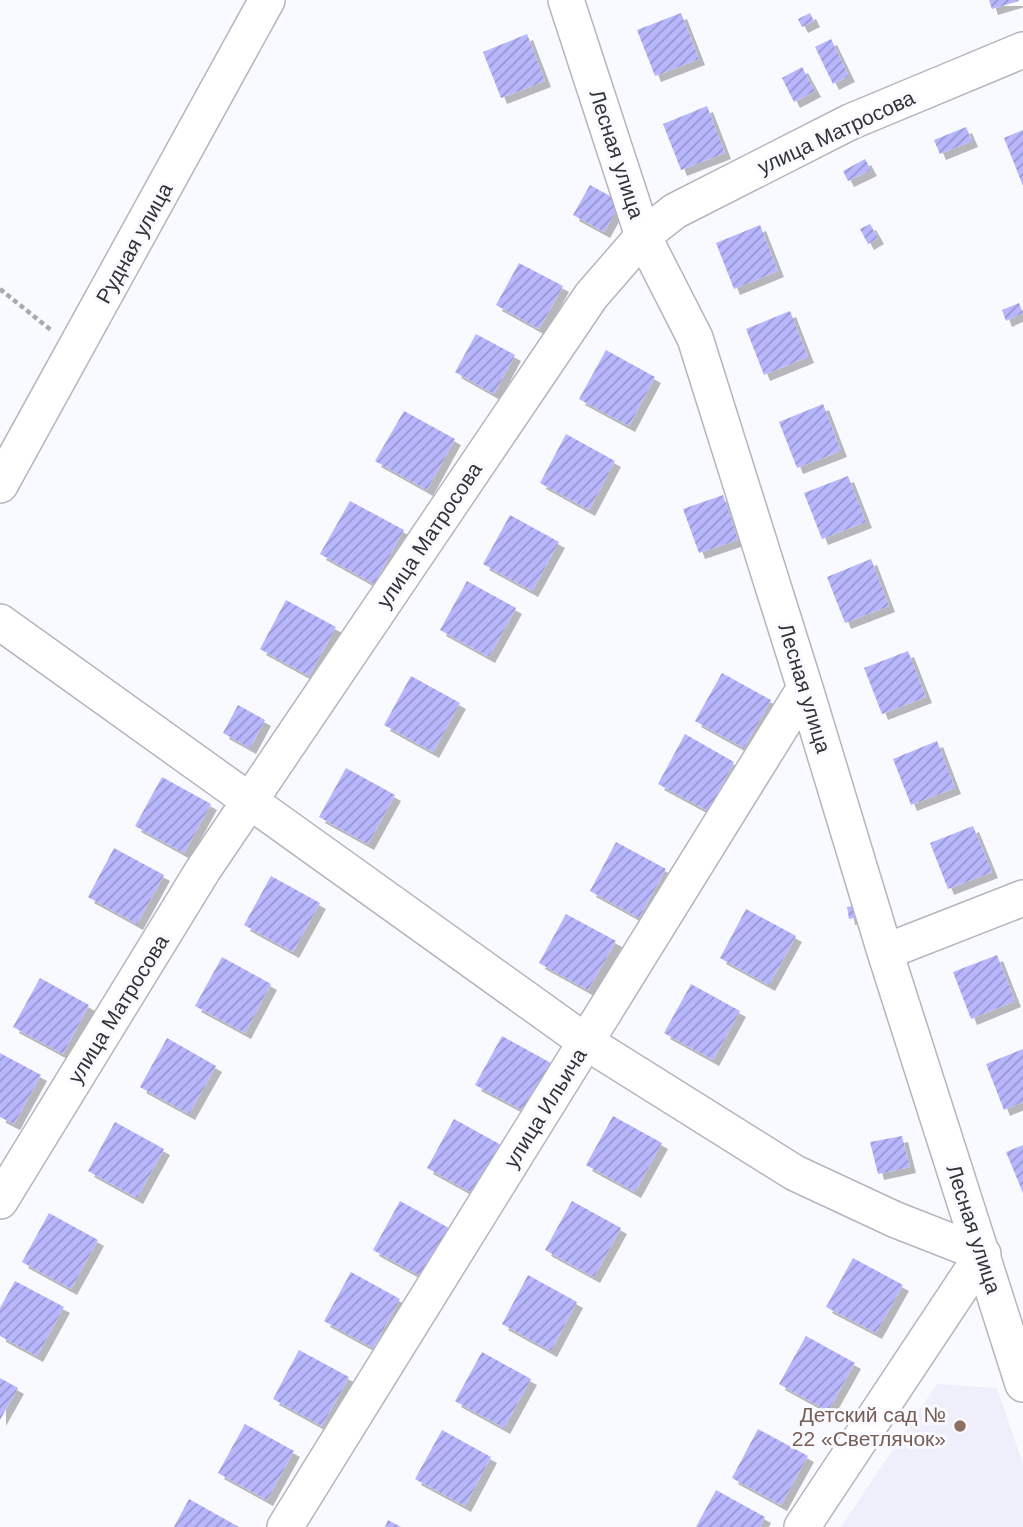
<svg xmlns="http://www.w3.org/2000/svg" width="1023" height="1527" viewBox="0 0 1023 1527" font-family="Arial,sans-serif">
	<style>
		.built { fill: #efeffc }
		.building { fill: url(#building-hatch); filter: url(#shadow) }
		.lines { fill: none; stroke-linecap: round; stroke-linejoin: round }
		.minor-casing { stroke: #b5b5be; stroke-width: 38 }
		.path { stroke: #a8a9ae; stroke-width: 4.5; stroke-dasharray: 5 3.5; stroke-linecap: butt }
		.minor { stroke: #fff; stroke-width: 35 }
		.education-dot { fill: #8d6e63; stroke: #f9faff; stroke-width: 2.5 }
		.labels { text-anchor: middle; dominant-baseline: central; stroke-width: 6; stroke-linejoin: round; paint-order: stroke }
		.street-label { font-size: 21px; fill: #333337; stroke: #f9faff }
		.education-label { font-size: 21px; fill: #785e54; stroke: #f9faff; text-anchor: end }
	</style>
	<defs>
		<pattern id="building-hatch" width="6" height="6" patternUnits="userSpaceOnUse" patternTransform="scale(1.75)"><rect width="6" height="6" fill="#b8b7fe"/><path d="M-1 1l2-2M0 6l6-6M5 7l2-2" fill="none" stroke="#9695ce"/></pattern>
		<filter id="shadow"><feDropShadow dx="6" dy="6" stdDeviation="0" flood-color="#0004"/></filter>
	</defs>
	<rect width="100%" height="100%" fill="#f9faff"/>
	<!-- built -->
	<path class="built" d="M937 1384 997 1388 1023 1464V1527H841Z"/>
	<!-- building -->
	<path class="building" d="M989 0H1018L1019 1 992 9Z
		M681 13 699 59 655 76 637 30Z
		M810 13 814 21 802 27 798 19Z
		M527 34 545 81 501 98 483 52Z
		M831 39 849 76 833 84 815 47Z
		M802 67 815 91 794 102 782 78Z
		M707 106 725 153 681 170 663 124Z
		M966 127 972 141 940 154 934 140Z
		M1023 130V186L1004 138Z
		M865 159 871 170 848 181 843 171Z
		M590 185 621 202 604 232 573 215Z
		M870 224 878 238 868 244 860 229Z
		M760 225 778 271 734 289 716 243Z
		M519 263 563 286 539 329 496 305Z
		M1019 303 1023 313 1006 321 1002 310Z
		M790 311 808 357 764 375 746 329Z
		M476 334 515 355 494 394 455 372Z
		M606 350 655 377 629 426 579 399Z
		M823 404 841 451 797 468 779 422Z
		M404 411 455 439 427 490 375 461Z
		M566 434 615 461 589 510 540 483Z
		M848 476 866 522 822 539 804 493Z
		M723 495 738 540 699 553 683 509Z
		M350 501 404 530 374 584 320 554Z
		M510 515 559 542 532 591 483 564Z
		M871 559 889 606 845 623 827 577Z
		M467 581 516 608 489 657 440 630Z
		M286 600 336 627 309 676 260 649Z
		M908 651 926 697 882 714 864 668Z
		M722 673 771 700 744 748 695 721Z
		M411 676 460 703 433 752 384 725Z
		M238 705 265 720 250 748 223 733Z
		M685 734 734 762 708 811 658 784Z
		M937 741 955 788 911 805 893 759Z
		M346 768 395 795 368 844 319 817Z
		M162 777 211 804 184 853 135 826Z
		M973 826 992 872 948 889 930 843Z
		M616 842 666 869 639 918 590 891Z
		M114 848 164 875 137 924 88 897Z
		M271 876 320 903 293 952 244 925Z
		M858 905 860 917 849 919 847 907Z
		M746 909 796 936 769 985 720 958Z
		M566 914 616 941 588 990 539 963Z
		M997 955 1015 1001 971 1019 953 972Z
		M222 957 271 984 245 1033 195 1006Z
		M40 978 89 1005 63 1054 13 1027Z
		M691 984 740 1011 713 1060 664 1033Z
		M502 1036 551 1063 524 1111 475 1085Z
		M167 1038 216 1066 189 1114 140 1087Z
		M1023 1049V1102L1004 1110 986 1064Z
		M0 1053 41 1075 14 1124 0 1117Z
		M613 1116 662 1143 635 1192 586 1165Z
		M454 1119 503 1146 476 1195 427 1168Z
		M115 1122 164 1149 137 1198 88 1171Z
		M902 1136 910 1167 878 1174 870 1142Z
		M1023 1145V1193L1006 1152Z
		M400 1201 449 1228 422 1277 373 1250Z
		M572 1201 621 1228 594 1277 545 1250Z
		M49 1213 98 1240 71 1289 22 1262Z
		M853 1258 903 1285 876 1333 826 1307Z
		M351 1272 400 1299 373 1348 324 1321Z
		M528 1275 577 1302 551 1351 502 1324Z
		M15 1281 64 1307 37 1356 0 1336V1308Z
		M806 1336 855 1363 828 1411 779 1384Z
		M299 1350 349 1377 322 1426 273 1399Z
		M482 1352 531 1379 504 1428 455 1401Z
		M0 1378 18 1388 0 1420Z
		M245 1424 294 1451 267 1500 218 1473Z
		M758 1429 808 1456 781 1505 732 1478Z
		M442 1430 491 1457 465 1506 415 1479Z
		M716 1490 765 1517 760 1527H696Z
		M189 1499 239 1527H174Z
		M388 1520 401 1527H385Z"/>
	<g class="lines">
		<!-- minor casing -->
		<g class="minor-casing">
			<path id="minor" d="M566 0 643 236 695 338 805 688 885 952 1023 1384
				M0 485 267 0
				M0 622 586 1042 795 1173 896 1220 983 1254 802 1527
				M885 952 1023 898
				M0 1201 203 870 591 296 643 236 675 211 850 122 1023 50
				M285 1527 805 688"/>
		</g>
		<!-- path -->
		<path class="path" d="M0 289 51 330"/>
		<!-- minor -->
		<use href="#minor" class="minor"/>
	</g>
	<!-- markers -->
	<circle class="education-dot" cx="960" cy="1426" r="7"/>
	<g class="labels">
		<!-- street labels -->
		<g class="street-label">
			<text transform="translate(836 132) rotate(-25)">улица Матросова</text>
			<text transform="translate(617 154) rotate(72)">Лесная улица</text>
			<text transform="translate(134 243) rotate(-61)">Рудная улица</text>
			<text transform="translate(429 535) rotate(-56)">улица Матросова</text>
			<text transform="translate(805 688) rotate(73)">Лесная улица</text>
			<text transform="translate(118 1009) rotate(-58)">улица Матросова</text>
			<text transform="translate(545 1108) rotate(-58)">улица Ильича</text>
			<text transform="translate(974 1229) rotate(72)">Лесная улица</text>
		</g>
		<!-- education labels -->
		<g class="education-label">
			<text x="946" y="1414">Детский сад №<tspan x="946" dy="24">22 «Светлячок»</tspan></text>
		</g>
	</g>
</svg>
